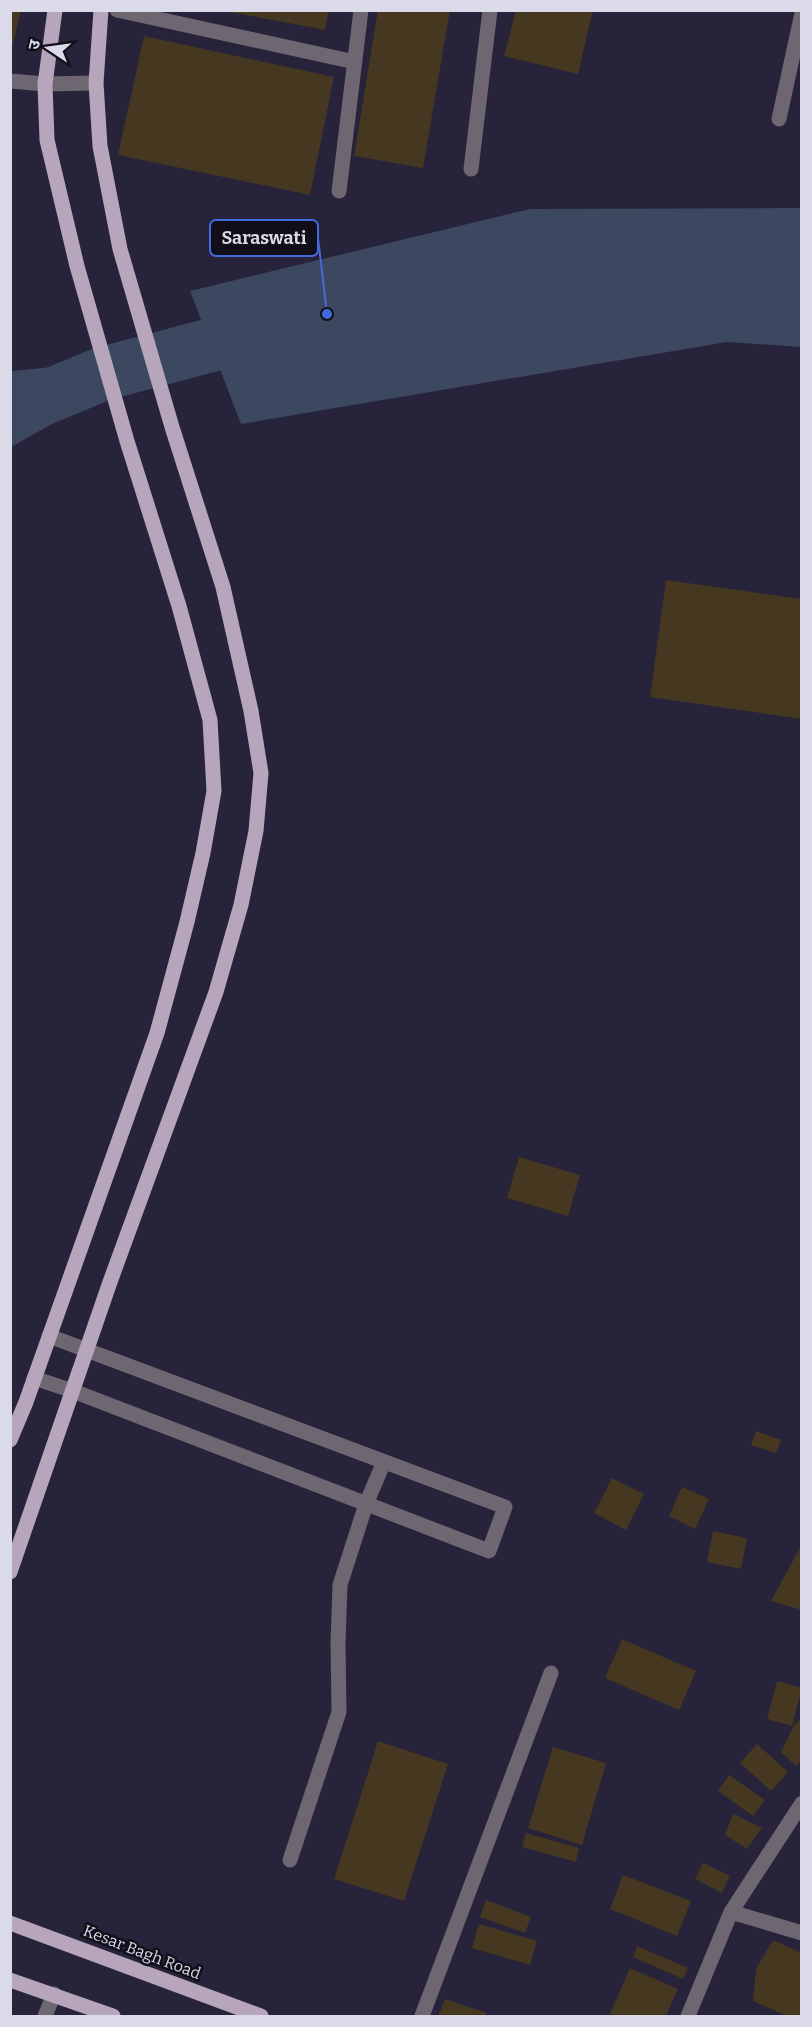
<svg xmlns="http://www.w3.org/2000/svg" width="812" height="2027" viewBox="0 0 812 2027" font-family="Bitter,'Noto Sans Devanagari',serif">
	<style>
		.water { fill: #3c485f }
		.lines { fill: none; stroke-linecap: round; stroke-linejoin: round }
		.river { stroke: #3c485f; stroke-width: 54 }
		.building { fill: #453720 }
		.minor { stroke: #6e6671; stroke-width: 15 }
		.major { stroke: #b6a5bb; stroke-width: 15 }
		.labels { text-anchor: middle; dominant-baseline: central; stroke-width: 5; stroke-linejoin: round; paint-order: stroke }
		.street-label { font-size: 16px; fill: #dbdae9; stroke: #100e19 }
		.leader { fill: none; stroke: #436adb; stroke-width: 2 }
		.callout-dot { fill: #436adb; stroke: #100e19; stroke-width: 2 }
		.callout { fill: #100e19; stroke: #436adb; stroke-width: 2 }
		.callout-label { font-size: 18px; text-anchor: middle; font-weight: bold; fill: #dbdae9 }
	</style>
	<rect width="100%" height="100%" fill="#27233a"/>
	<!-- water -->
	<path class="water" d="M801 208V347L727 342 241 424 190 291 530 209Z
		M75 365 82 407 11 447V371Z"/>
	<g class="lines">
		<!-- river -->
		<path class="river" d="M10 412 102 374 283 326"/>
	</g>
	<!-- building -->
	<path class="building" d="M10 10H21L11 53H10Z
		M219 10H329L325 30Z
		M378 10H450L423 168 354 156Z
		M516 10H593L578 74 504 56Z
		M144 36 334 77 310 195 118 155Z
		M666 580 802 599V719L650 697Z
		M519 1157 580 1175 568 1216 507 1198Z
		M756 1431 781 1440 776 1453 751 1445Z
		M612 1478 644 1494 626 1530 594 1513Z
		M682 1487 709 1499 695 1529 669 1516Z
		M713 1531 747 1538 741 1569 707 1562Z
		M802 1544V1610L771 1601Z
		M622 1639 696 1671 679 1710 605 1678Z
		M777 1681 802 1688 792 1726 767 1719Z
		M802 1717V1760L796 1766 781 1752 793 1727Z
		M378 1741 448 1764 404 1901 334 1879Z
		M757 1744 788 1772 771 1791 740 1763Z
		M553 1747 606 1763 582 1845 528 1828Z
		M729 1775 765 1800 753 1816 718 1791Z
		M733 1814 762 1828 747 1849 725 1835Z
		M526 1833 579 1848 576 1862 522 1847Z
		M703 1863 730 1876 722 1893 695 1879Z
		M623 1875 691 1901 677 1936 610 1909Z
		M486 1900 531 1917 525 1933 480 1917Z
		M479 1924 537 1941 530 1965 472 1948Z
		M773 1940 802 1953V2016H787L753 2001 756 1969Z
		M637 1946 688 1968 683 1979 633 1957Z
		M630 1968 678 1989 666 2016H616L610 2014Z
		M445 1999 487 2013 486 2016H438Z"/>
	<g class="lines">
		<!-- minor -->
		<path class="minor" d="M117 10 355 62
			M10 81 45 84 96 83
			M779 119 802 13
			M471 169 490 10
			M339 191 361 10
			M34 1378 73 1391 489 1551 505 1507 49 1336
			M290 1860 339 1712 338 1643 340 1585 366 1504 384 1462
			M731 1912 802 1933
			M45 2016 54 1994
			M422 2016 551 1673
			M688 2016 731 1912 802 1803"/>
		<!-- major -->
		<path class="major" d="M10 1440 26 1402 157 1033 187 922 203 853 214 791 210 720 179 606 127 441 77 266 47 140 45 84 55 10
			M10 1572 110 1282 216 992 241 905 256 831 261 773 251 711 223 587 172 427 120 249 100 146 96 83 101 10
			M10 1923 261 2016
			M10 1980 113 2016"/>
	</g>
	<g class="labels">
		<!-- street labels -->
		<g class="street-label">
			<text transform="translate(142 1952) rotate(21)">Kesar Bagh Road</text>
		</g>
	</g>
	<!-- callouts -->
	<path class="leader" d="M327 314L318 238"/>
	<circle class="callout-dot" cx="327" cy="314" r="6"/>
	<rect class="callout" x="210" y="220" width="108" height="36" rx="6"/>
	<g class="callout-label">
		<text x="264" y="244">Saraswati</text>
	</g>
	<!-- border -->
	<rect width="812" height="2027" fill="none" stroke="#dbdae9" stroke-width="24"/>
	<!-- north arrow -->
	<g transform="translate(48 48) rotate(283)" stroke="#100e19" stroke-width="4.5" paint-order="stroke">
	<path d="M0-4.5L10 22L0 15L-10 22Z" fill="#dbdae9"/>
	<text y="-9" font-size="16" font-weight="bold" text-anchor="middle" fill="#dbdae9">उ</text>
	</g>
</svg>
